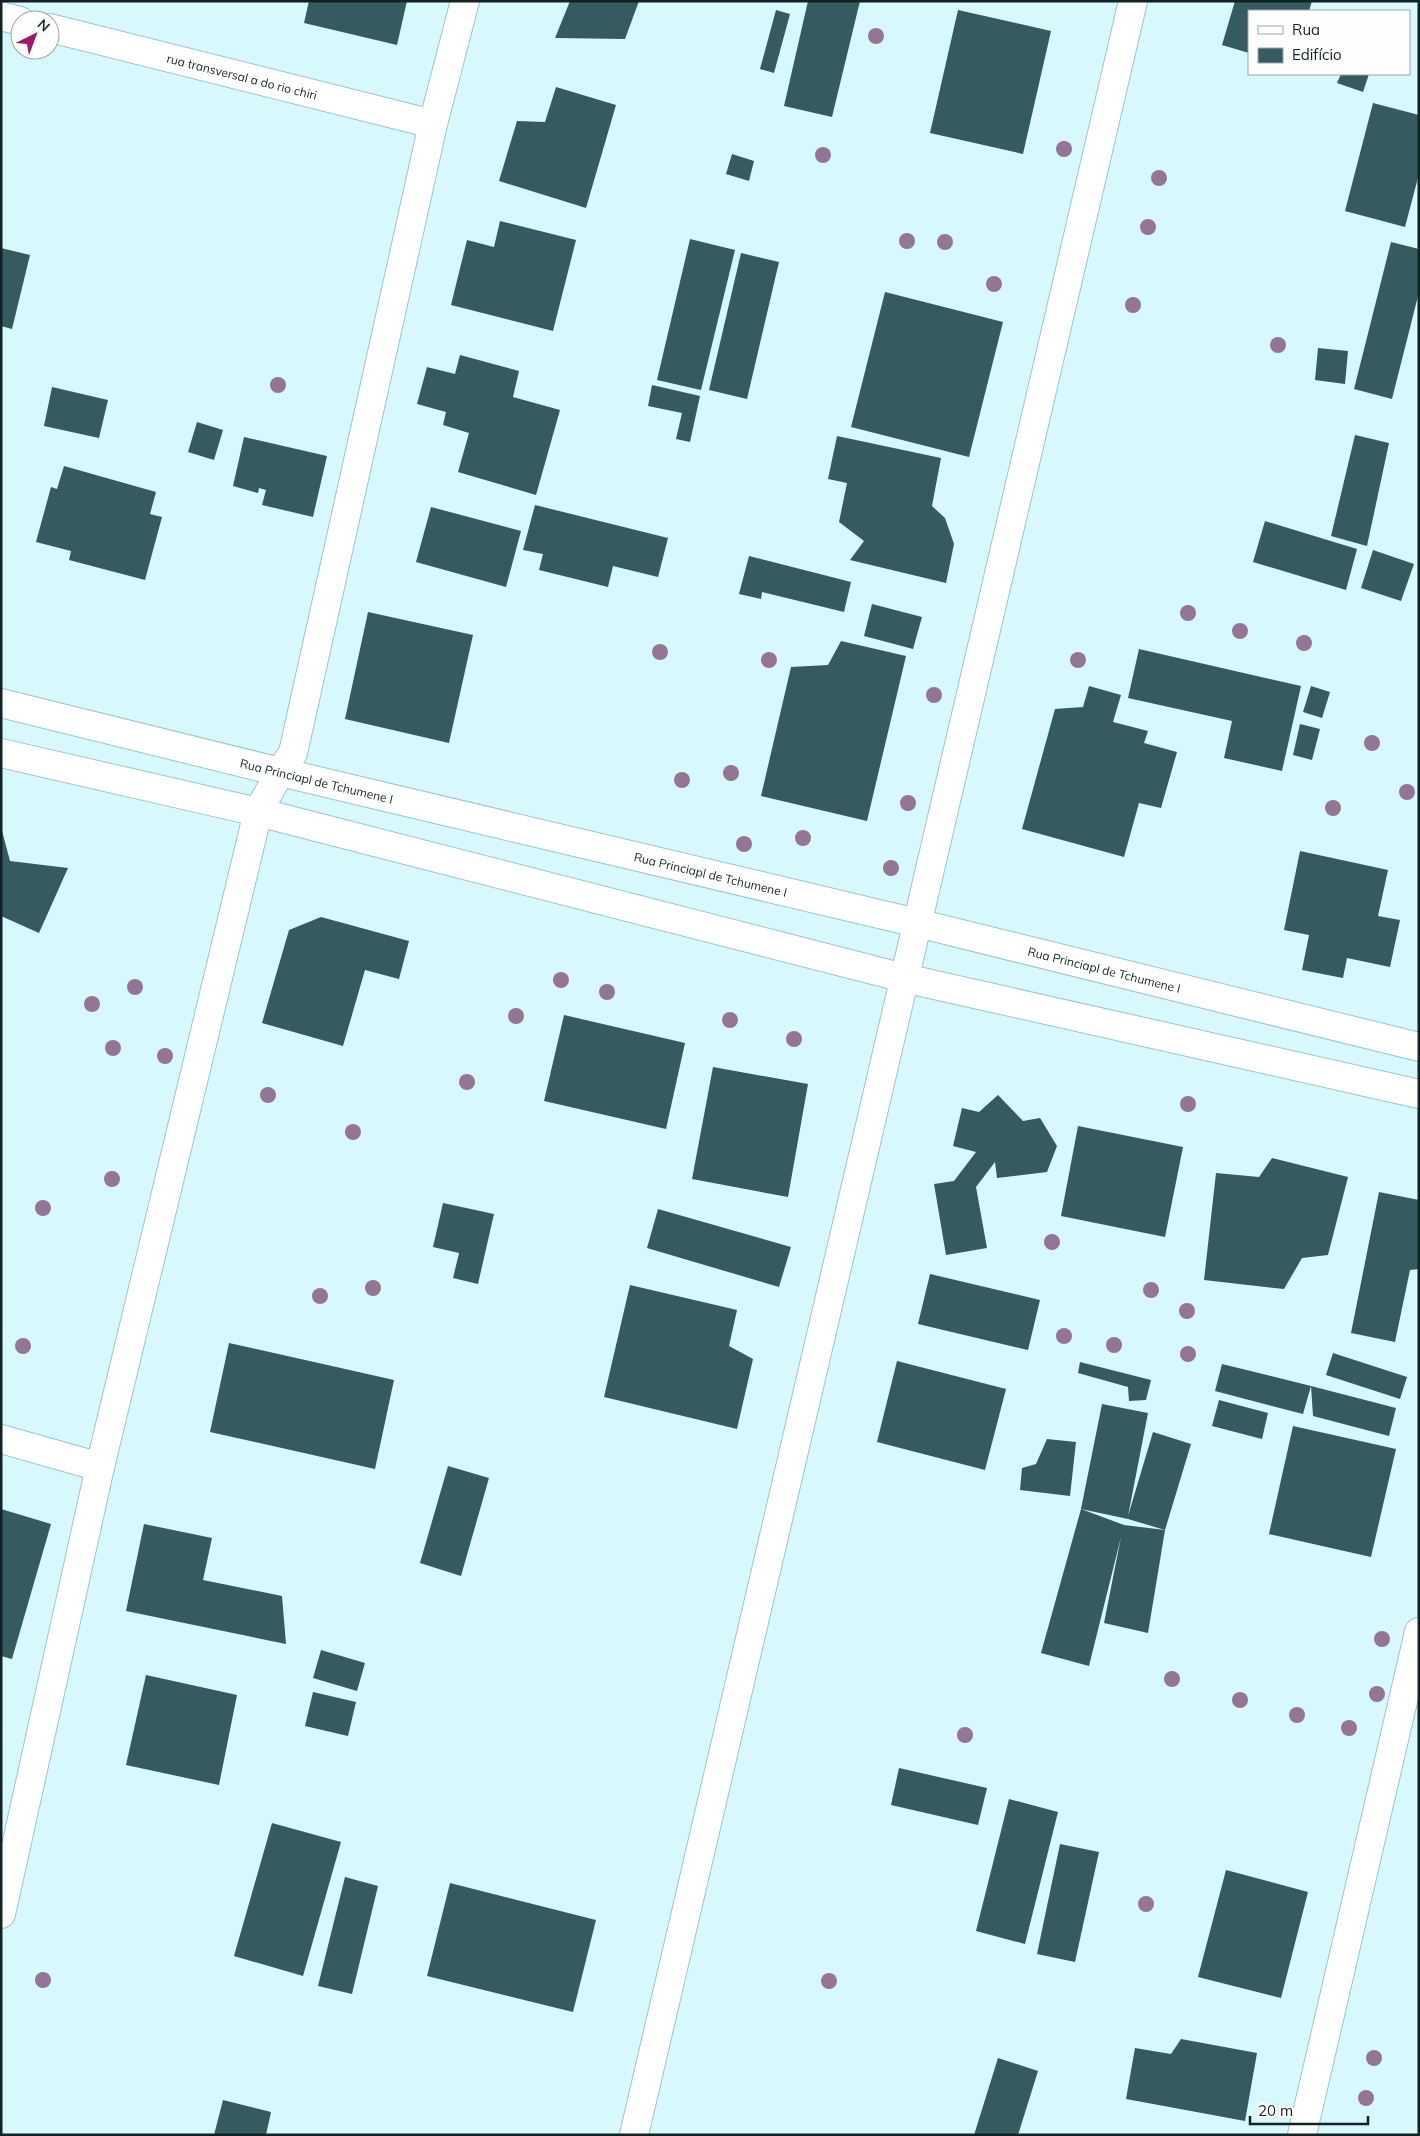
<svg xmlns="http://www.w3.org/2000/svg" width="1420" height="2136" viewBox="0 0 1420 2136" font-family="Mulish,sans-serif">
	<style>
		.building { fill: #355a5f }
		.lines { fill: none; stroke-linecap: round; stroke-linejoin: round }
		.minor-casing { stroke: #9dc5cb; stroke-width: 30 }
		.minor { stroke: #fff; stroke-width: 28 }
		.tree { fill: #947596 }
		.labels { text-anchor: middle; dominant-baseline: central; stroke-width: 5; stroke-linejoin: round; paint-order: stroke }
		.street-label { font-size: 12px; fill: #132225; stroke: #fefefe }
	</style>
	<rect width="100%" height="100%" fill="#d7f8fd"/>
	<!-- building -->
	<path class="building" d="M309 1H407L397 45 304 23Z
		M570 1H639L625 39 555 38Z
		M808 1H860L832 117 784 106Z
		M1235 1H1312L1309 11H1249V53L1222 45Z
		M776 10 790 14 774 73 760 69Z
		M958 10 1051 31 1023 154 930 133Z
		M1341 74H1369L1363 92 1337 83Z
		M556 87 616 105 586 208 499 181 517 121 545 122Z
		M1373 103 1419 115V174L1405 227 1345 211Z
		M732 154 754 161 749 181 726 174Z
		M500 221 576 240 553 331 451 305 467 240 494 247Z
		M690 239 735 250 701 390 657 380Z
		M1391 242 1419 249V292L1392 399 1354 389Z
		M1 248 30 255 12 329 1 326Z
		M741 253 779 262 747 399 709 390Z
		M885 292 1003 322 969 457 851 427Z
		M1318 348 1348 351 1345 384 1315 380Z
		M460 355 519 371 513 397 560 410 536 495 458 472 469 433 443 425 446 412 417 404 427 367 455 374Z
		M652 385 700 396 690 442 676 439 682 413 648 406Z
		M52 387 108 400 99 438 44 426Z
		M197 422 223 430 214 460 188 452Z
		M1355 435 1389 443 1367 546 1331 536Z
		M837 436 941 458 932 506 945 518 954 544 946 583 850 560 864 541 839 522 847 483 828 479Z
		M244 437 327 456 313 517 262 505 266 490 259 488 258 493 233 486Z
		M64 466 156 492 150 514 162 517 145 580 69 560 71 551 36 542 51 487 57 489Z
		M535 505 668 538 658 577 613 566 608 587 539 570 543 554 523 550Z
		M431 507 521 531 506 587 416 562Z
		M1265 521 1357 549 1346 590 1253 562Z
		M1373 550 1414 564 1401 601 1361 588Z
		M749 556 851 582 844 612 762 592 761 599 739 594Z
		M872 604 922 617 913 649 864 636Z
		M368 612 473 635 449 743 345 719Z
		M841 641 906 656 867 821 761 796 791 667 828 665Z
		M1139 649 1301 686 1282 771 1224 758 1232 721 1128 698Z
		M1089 686 1121 695 1113 722 1148 731 1144 743 1177 752 1161 808 1139 803 1124 857 1022 829 1055 709 1083 707Z
		M1311 686 1330 692 1322 718 1303 712Z
		M1300 724 1320 729 1312 760 1293 755Z
		M1 827 10 861 68 868 39 933 1 916Z
		M1300 851 1388 870 1378 916 1400 920 1390 967 1347 958 1343 978 1302 970 1309 935 1284 930Z
		M321 917 409 941 399 979 365 970 343 1046 262 1023 289 930Z
		M564 1015 685 1043 666 1129 544 1101Z
		M713 1067 808 1084 788 1197 692 1179Z
		M998 1095 1023 1121 1040 1118 1057 1146 1047 1172 997 1178 995 1162 976 1187 987 1248 946 1255 934 1184 954 1181 976 1152 953 1146 962 1108 979 1112Z
		M1078 1126 1183 1147 1165 1237 1061 1216Z
		M1272 1158 1348 1177 1328 1255 1302 1258 1284 1289 1204 1280 1216 1173 1259 1177Z
		M1379 1192 1419 1200V1269L1410 1270 1395 1342 1351 1333Z
		M443 1203 494 1214 478 1284 453 1278 459 1253 433 1247Z
		M658 1209 791 1247 779 1287 647 1248Z
		M930 1274 1040 1300 1028 1350 918 1324Z
		M630 1285 737 1310 729 1346 753 1359 737 1429 604 1397Z
		M229 1343 394 1380 375 1469 210 1432Z
		M1333 1353 1407 1377 1400 1399 1326 1375Z
		M897 1361 1006 1389 985 1470 877 1442Z
		M1080 1362 1151 1380 1146 1400 1129 1401 1128 1387 1078 1373Z
		M1222 1364 1311 1386 1303 1414 1215 1391Z
		M1311 1386 1396 1408 1389 1436 1313 1416Z
		M1219 1400 1268 1413 1262 1439 1212 1426Z
		M1102 1404 1148 1413 1128 1516 1153 1432 1191 1444 1165 1530 1128 1519 1081 1509Z
		M1293 1426 1396 1449 1371 1557 1269 1534Z
		M1047 1439 1076 1442 1070 1496 1020 1490 1022 1468 1036 1464Z
		M448 1466 489 1478 461 1576 420 1563Z
		M1 1509 51 1524 12 1659 1 1656Z
		M1081 1509 1124 1525 1165 1530 1148 1633 1104 1623 1121 1537 1089 1666 1041 1653Z
		M144 1524 212 1538 203 1580 282 1596 286 1644 126 1611Z
		M321 1650 365 1663 357 1691 313 1678Z
		M146 1675 237 1695 219 1785 126 1765Z
		M313 1692 356 1702 348 1736 305 1726Z
		M899 1768 987 1788 978 1825 891 1805Z
		M1009 1799 1058 1812 1025 1944 976 1931Z
		M272 1823 341 1842 303 1976 234 1956Z
		M1060 1844 1099 1852 1075 1962 1037 1954Z
		M1226 1870 1308 1892 1281 1998 1198 1977Z
		M345 1877 378 1886 352 1994 318 1986Z
		M450 1883 596 1920 573 2012 427 1976Z
		M1181 2039 1257 2053 1245 2121 1126 2099 1135 2048 1171 2054Z
		M998 2058 1038 2071 1018 2135H974Z
		M223 2100 271 2112 266 2135H214Z"/>
	<g class="lines">
		<!-- minor casing -->
		<g class="minor-casing">
			<g id="minor">
				<path d="M1 16 20 21"/>
				<path id="s1" d="M50 28 433 124"/>
				<path id="s2" d="M1 703 280 772 917 923 1419 1047"/>
				<path d="M1 753 258 812 904 978 1419 1094"/>
				<path d="M1 1439 100 1467"/>
				<path d="M1 1914 100 1467 258 812 280 772 293 753 433 124 465 1"/>
				<path d="M634 2135 1133 1"/>
				<path d="M1302 2135 1419 1632"/>
			</g>
		</g>
		<!-- minor -->
		<use href="#minor" class="minor"/>
	</g>
	<!-- trees -->
	<g class="tree">
		<circle cx="876" cy="36" r="8"/>
		<circle cx="1064" cy="149" r="8"/>
		<circle cx="823" cy="155" r="8"/>
		<circle cx="1159" cy="178" r="8"/>
		<circle cx="1148" cy="227" r="8"/>
		<circle cx="907" cy="241" r="8"/>
		<circle cx="945" cy="242" r="8"/>
		<circle cx="994" cy="284" r="8"/>
		<circle cx="1133" cy="305" r="8"/>
		<circle cx="1278" cy="345" r="8"/>
		<circle cx="278" cy="385" r="8"/>
		<circle cx="1188" cy="613" r="8"/>
		<circle cx="1240" cy="631" r="8"/>
		<circle cx="1304" cy="643" r="8"/>
		<circle cx="660" cy="652" r="8"/>
		<circle cx="769" cy="660" r="8"/>
		<circle cx="1078" cy="660" r="8"/>
		<circle cx="934" cy="695" r="8"/>
		<circle cx="1372" cy="743" r="8"/>
		<circle cx="731" cy="773" r="8"/>
		<circle cx="682" cy="780" r="8"/>
		<circle cx="1407" cy="792" r="8"/>
		<circle cx="908" cy="803" r="8"/>
		<circle cx="1333" cy="808" r="8"/>
		<circle cx="803" cy="838" r="8"/>
		<circle cx="744" cy="844" r="8"/>
		<circle cx="891" cy="868" r="8"/>
		<circle cx="561" cy="980" r="8"/>
		<circle cx="135" cy="987" r="8"/>
		<circle cx="607" cy="992" r="8"/>
		<circle cx="92" cy="1004" r="8"/>
		<circle cx="516" cy="1016" r="8"/>
		<circle cx="730" cy="1020" r="8"/>
		<circle cx="794" cy="1039" r="8"/>
		<circle cx="113" cy="1048" r="8"/>
		<circle cx="165" cy="1056" r="8"/>
		<circle cx="467" cy="1082" r="8"/>
		<circle cx="268" cy="1095" r="8"/>
		<circle cx="1188" cy="1104" r="8"/>
		<circle cx="353" cy="1132" r="8"/>
		<circle cx="112" cy="1179" r="8"/>
		<circle cx="43" cy="1208" r="8"/>
		<circle cx="1052" cy="1242" r="8"/>
		<circle cx="373" cy="1288" r="8"/>
		<circle cx="1151" cy="1290" r="8"/>
		<circle cx="320" cy="1296" r="8"/>
		<circle cx="1187" cy="1311" r="8"/>
		<circle cx="1064" cy="1336" r="8"/>
		<circle cx="1114" cy="1345" r="8"/>
		<circle cx="23" cy="1346" r="8"/>
		<circle cx="1188" cy="1354" r="8"/>
		<circle cx="1382" cy="1639" r="8"/>
		<circle cx="1172" cy="1679" r="8"/>
		<circle cx="1377" cy="1694" r="8"/>
		<circle cx="1240" cy="1700" r="8"/>
		<circle cx="1297" cy="1715" r="8"/>
		<circle cx="1349" cy="1728" r="8"/>
		<circle cx="965" cy="1735" r="8"/>
		<circle cx="1146" cy="1904" r="8"/>
		<circle cx="43" cy="1980" r="8"/>
		<circle cx="829" cy="1981" r="8"/>
		<circle cx="1374" cy="2058" r="8"/>
		<circle cx="1366" cy="2098" r="8"/>
	</g>
	<g class="labels">
		<!-- street labels -->
		<g class="street-label">
			<text stroke="none"><textPath href="#s1" startOffset="198">rua transversal a do rio chiri</textPath></text>
			<text stroke="none"><textPath href="#s2" startOffset="325">Rua Princiapl de Tchumene I</textPath></text>
			<text stroke="none"><textPath href="#s2" startOffset="730">Rua Princiapl de Tchumene I</textPath></text>
			<text stroke="none"><textPath href="#s2" startOffset="1135">Rua Princiapl de Tchumene I</textPath></text>
		</g>
	</g>
	<!-- border -->
	<rect width="1420" height="2136" fill="none" stroke="#132225" stroke-width="5"/>
	<!-- legend -->
	<rect x="1248" y="10" width="162" height="65" fill="#fefefe" stroke="#a0a6a7"/>
	<rect x="1258" y="26" width="25" height="8" fill="#ffffff" stroke="#a0a6a7"/>
	<text x="1292" y="35" font-size="15" fill="#132225">Rua</text>
	<rect x="1258" y="48" width="25" height="15" fill="#355a5f" stroke="#a0a6a7"/>
	<text x="1292" y="60" font-size="15" fill="#132225">Edifício</text>
	<!-- north arrow -->
	<g transform="translate(35 35) rotate(42)"><circle r="24" fill="#fefefe" stroke="#a0a6a7"/>
	<path d="M0-4L9 19L0 12L-9 19Z" fill="#9a186e"/>
	<text y="-8" font-size="14" font-weight="bold" text-anchor="middle" fill="#132225">N</text>
	</g>
	<!-- scale -->
	<path d="M1250 2116v8h118v-8" fill="none" stroke="#132225" stroke-width="2.5"/>
	<text x="1258" y="2116" font-size="15" fill="#132225" stroke="#fefefe" stroke-width="4" paint-order="stroke">20 m</text>
</svg>
